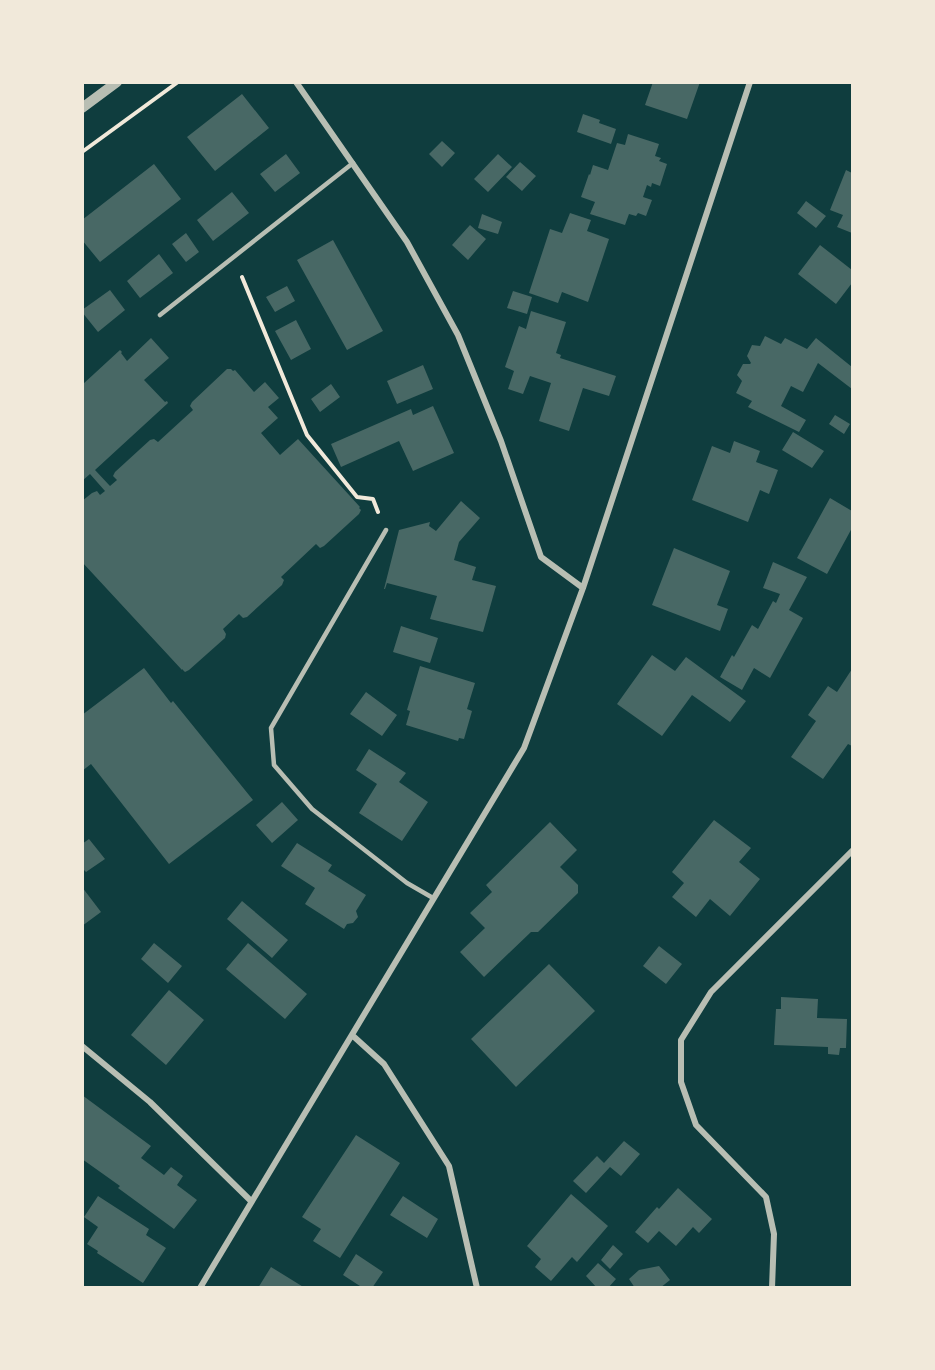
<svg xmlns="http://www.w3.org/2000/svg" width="935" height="1370" viewBox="0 0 935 1370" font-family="'Crimson Pro',serif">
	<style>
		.building { fill: #486865 }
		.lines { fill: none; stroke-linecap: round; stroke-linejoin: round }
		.path { stroke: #f1e9da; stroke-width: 4 }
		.service { stroke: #b8beb3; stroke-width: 4.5 }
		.minor { stroke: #b8beb3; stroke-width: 6 }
		.tertiary { stroke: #b8beb3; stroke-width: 10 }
	</style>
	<rect width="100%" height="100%" fill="#0f3d3e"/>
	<!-- building -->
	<path class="building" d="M653 82H700L687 119 645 105Z
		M242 94 269 128 215 171 187 137Z
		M583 114 600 120 599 123 616 129 611 144 577 132Z
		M628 134 659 144 655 156 661 158 659 161 667 164 660 186 652 183 651 187 647 185 643 197 652 200 646 216 638 213 636 216 629 214 625 225 590 214 595 202 581 197 589 174 590 175 593 165 608 170 617 143 625 145Z
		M442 141 455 153 442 167 429 154Z
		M286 154 300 173 275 192 260 174Z
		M498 154 512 167 488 192 474 179Z
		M520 162 536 176 522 191 506 177Z
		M154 164 181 199 100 262 82 240V220Z
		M846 170 852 173V233L837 227 843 215 830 210Z
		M232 192 249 213 213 241 197 220Z
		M806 201 826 216 816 228 797 213Z
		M570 213 591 220 587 231 609 239 588 302 562 292 558 303 529 293 550 229 562 233Z
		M482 214 502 222 498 234 478 228Z
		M470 225 486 239 468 260 452 245Z
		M186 233 199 252 186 262 172 244Z
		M333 240 383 331 347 350 297 260Z
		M820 245 852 270V283L836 304 798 274Z
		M159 254 173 273 140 298 127 281Z
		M287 286 295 301 275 312 266 297Z
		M110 290 125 310 98 332 82 312V310Z
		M513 291 532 297 527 314 507 308Z
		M531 311 566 322 556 353 561 355 560 358 616 376 609 396 583 388 569 431 539 421 551 383 530 376 523 394 508 389 514 371 505 367 519 326 526 329Z
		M296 320 311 349 291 360 275 331Z
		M765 336 781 344 785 338 807 349 816 338 852 367V389L818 363 803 392 791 386 781 406 806 420 799 432 748 407 752 401 736 393 742 381 737 375 743 364H750L751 363 747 356 752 345 760 346Z
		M151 338 169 358 144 380 165 402 167 401 168 403 95 470 110 486 117 480 113 476 115 472 150 440 154 439 158 442 193 410 190 406 192 402 227 369H231L233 371 235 370 254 392 265 382 279 398 268 407 278 418 261 433 280 455 298 439 360 507 359 508 361 510 359 514 324 546 320 548 316 544 281 577 284 580 282 585 247 617 243 618 239 614 223 629 226 634 225 638 189 670 185 672 182 669V670L82 562V501L92 493 97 491 100 495 105 491 90 474 82 481V385L120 350 122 352 121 353 127 361Z
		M423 365 433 389 397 404 387 381Z
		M331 384 340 397 320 412 311 399Z
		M433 406 454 453 413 471 399 441 341 467 331 444 411 409 413 415Z
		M835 415 850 424 844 434 829 424Z
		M793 432 824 451 812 468 782 450Z
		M734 441 760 451 756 462 778 470 769 494 760 490 748 522 692 500 712 446 730 453Z
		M830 498 852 511V528L827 574 797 558Z
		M461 501 480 518 459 542 454 560 476 567 472 580 496 586 483 632 430 619 437 596 387 583 385 589H384L399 530 430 522 429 526 436 531Z
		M674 548 730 571 717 605 728 609 720 631 652 605Z
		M773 562 807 577 789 610 803 618 770 678 754 668 742 690 720 677 732 655 734 657 752 625 758 629 773 601 776 603 780 594 763 588Z
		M401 626 438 638 430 663 393 652Z
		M652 655 675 671 686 657 746 701 730 722 692 695 662 736 617 704Z
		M420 666 475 683 467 709 472 711 464 739 459 738 458 741 406 725 410 711 407 710Z
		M144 668 171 703 173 701 253 800 169 864 91 764 82 771V715Z
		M852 669V746L848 744 823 779 791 757 816 721 808 715 828 686 837 692Z
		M366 692 397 715 382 736 350 714Z
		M369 749 406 773 399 782 428 802 402 841 359 813 377 784 356 770Z
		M282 802 298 820 272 843 256 825Z
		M714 820 751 848 739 862 760 879 730 916 710 899 696 917 672 897 684 883 672 872Z
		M550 822 577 850 560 867 578 885V893L538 932H531L484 977 460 952 485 928 470 913 492 892 486 885Z
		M89 839 105 859 86 872 82 868V844Z
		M297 843 332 865 328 871 366 895 356 911 358 917 353 923 347 924 344 929 305 904 315 888 281 866Z
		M82 887 101 912 82 926Z
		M242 901 288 940 272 958 227 919Z
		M154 943 182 966 168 983 141 959Z
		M248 943 307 994 285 1019 226 969Z
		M659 946 682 964 666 984 643 966Z
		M549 964 595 1011 516 1087 471 1039Z
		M169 990 204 1020 166 1065 131 1035Z
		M781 997 818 999 817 1018 847 1019 846 1048H840L839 1055 828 1054V1047L774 1045 776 1009H781Z
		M82 1095 151 1146 141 1158 164 1175 171 1167 183 1176 177 1185 197 1200 174 1229 118 1188 120 1186 82 1159Z
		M356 1135 400 1163 340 1258 313 1241 321 1229 302 1217Z
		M624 1141 640 1154 621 1176 610 1167 586 1193 573 1181 597 1156 604 1163Z
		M678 1188 712 1219 699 1233 693 1227 676 1246 659 1231 648 1243 635 1232 657 1207 659 1209Z
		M571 1194 608 1226 577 1262 572 1257 551 1281 535 1267 541 1259 527 1246Z
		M98 1196 149 1229 146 1235 166 1248 143 1283 97 1253 98 1251 87 1244 98 1227 84 1217Z
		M403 1196 438 1219 427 1238 390 1215Z
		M613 1245 623 1254 610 1269 601 1260Z
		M356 1254 383 1272 372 1288H363L343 1275Z
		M598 1263 616 1279 608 1288H597L586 1276Z
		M659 1266 670 1280 660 1288H635L629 1279 639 1270Z
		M271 1267 305 1288H258Z"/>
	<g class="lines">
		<!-- path -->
		<path class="path" d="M82 152 178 82
			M242 277 307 435 357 497 373 499 378 512"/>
		<!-- service -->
		<path class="service" d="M160 315 353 163
			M386 530 271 728 274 765 312 809 407 883 433 898"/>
		<!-- minor -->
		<path class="minor" d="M296 82 407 242 458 335 501 441 541 557 583 588
			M352 1035 384 1064 449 1166 477 1288
			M82 1046 150 1102 251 1201
			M200 1288 524 748 583 588 750 82
			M772 1288 774 1234 766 1197 696 1125 681 1082V1040L711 992 852 851"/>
		<!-- tertiary -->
		<path class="tertiary" d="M82 108 117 82"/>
	</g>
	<!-- border -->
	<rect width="935" height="1370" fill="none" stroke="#f1e9da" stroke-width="168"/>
</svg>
